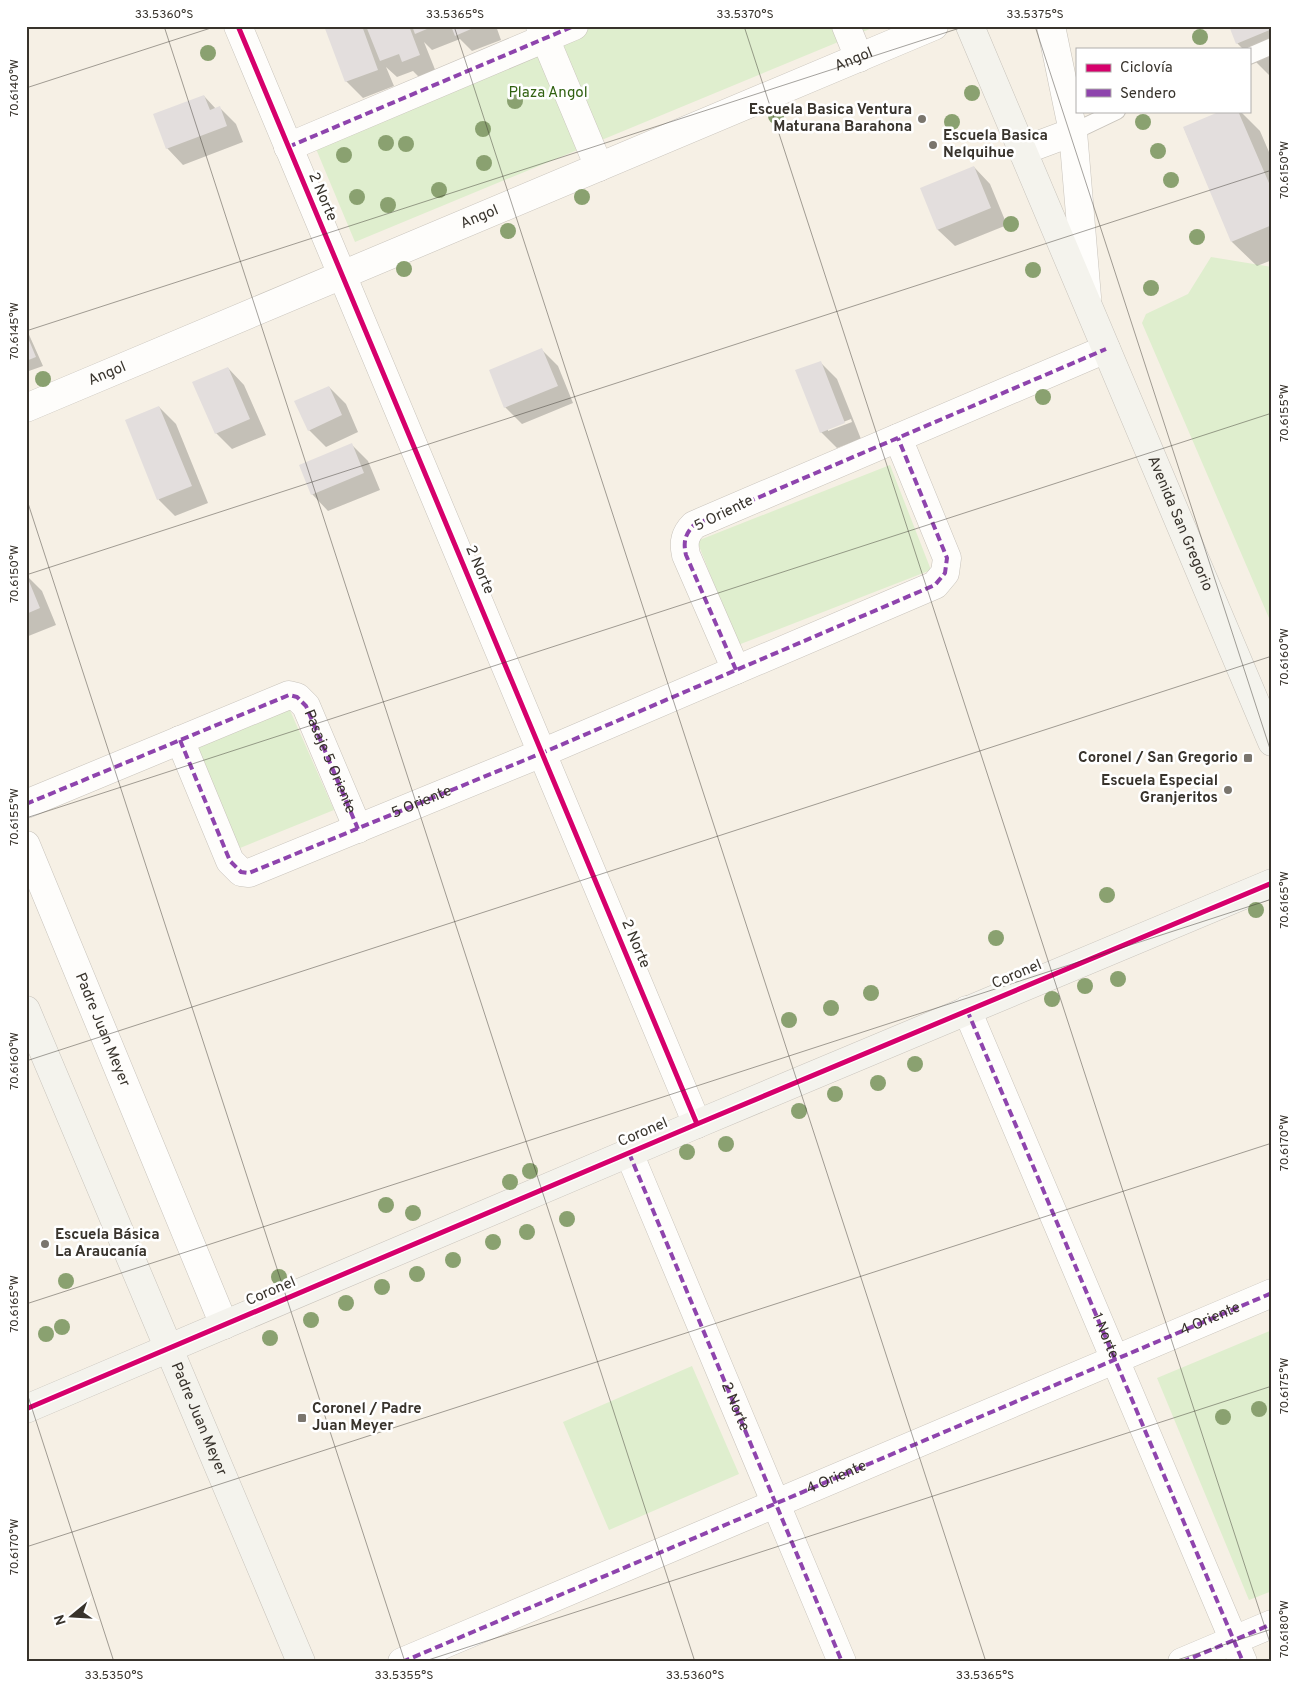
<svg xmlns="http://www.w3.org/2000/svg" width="1298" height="1688" viewBox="0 0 1298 1688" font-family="Overpass,sans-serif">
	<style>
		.green { fill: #dfeece }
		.shadow { fill: #0003; fill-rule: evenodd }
		.building { fill: #e3dedd }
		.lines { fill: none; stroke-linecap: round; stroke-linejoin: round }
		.lane-casing { stroke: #c8c3bb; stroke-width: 18 }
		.street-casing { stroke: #c8c3bb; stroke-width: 29 }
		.secondary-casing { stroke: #c8c3bb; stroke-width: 29 }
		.lane { stroke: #fefdfb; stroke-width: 16 }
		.street { stroke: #fefdfb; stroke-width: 28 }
		.secondary { stroke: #f4f3ed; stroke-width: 28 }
		.quiet { stroke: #8e44ad; stroke-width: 4; stroke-dasharray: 8 4; stroke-linecap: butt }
		.cycleway-casing { stroke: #fff; stroke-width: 8 }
		.cycleway { stroke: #d6006c; stroke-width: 5 }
		.tree { fill: #8aa170 }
		.ticks { fill: none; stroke: #38332c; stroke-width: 1; stroke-opacity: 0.45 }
		.poi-dot { fill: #7a756d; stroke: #fff; stroke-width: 2 }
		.labels { text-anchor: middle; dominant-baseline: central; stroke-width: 5; stroke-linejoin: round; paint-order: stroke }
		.street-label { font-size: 15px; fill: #38332c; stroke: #fff }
		.park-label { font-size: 15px; fill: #316111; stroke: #fff }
		.poi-label { font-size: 15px; font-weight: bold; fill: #38332c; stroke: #fff; text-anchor: end }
		.neatline { fill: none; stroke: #38332c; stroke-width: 2 }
		.ticks-label { font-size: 12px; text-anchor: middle; fill: #38332c }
	</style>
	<rect width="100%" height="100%" fill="#f6f0e5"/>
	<!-- green -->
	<path class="green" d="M542 26H877L355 242 306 125Z
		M1211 257 1272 267V625L1142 323 1146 314 1188 294Z
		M890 465 931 570 738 645 697 541Z
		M289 708 334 810 240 848 197 748Z
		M1272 1330V1591L1249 1600 1157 1378Z
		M692 1366 739 1474 609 1530 563 1422Z"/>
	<!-- shadow -->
	<path class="shadow" d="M325 26H496L501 40 472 51 460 39 432 50 424 42 436 72 420 78 413 71 397 77 386 67 394 86 363 98 346 81Z
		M1272 26V74L1269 75 1249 55V49H1243L1237 43Z
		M204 96 216 109 220 108 236 124 243 142 183 165 167 148Z
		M1225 111H1240L1260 131 1272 159V260L1257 266 1232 242 1184 128Z
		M974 167 990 184 1007 225 955 246 938 230 922 189Z
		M26 328 43 366 26 372Z
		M542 350 558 366 573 403 522 424 505 407Z
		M820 362 837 379 861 439 837 448 821 432ZM851 419 852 422 828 431V428Z
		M228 368 244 385 266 435 232 449 216 433Z
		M329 387 346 404 358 432 326 447 309 430Z
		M159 407 176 424 208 503 175 516 159 500 127 421Z
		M352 445 368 461 380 490 328 511 312 494Z
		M26 575 42 591 56 625 26 637Z"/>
	<!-- building -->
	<path class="building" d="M324 26H362L378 70 345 82Z
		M366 26H409L420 55 402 62 399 54 380 61Z
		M412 26H434L415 34Z
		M451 26H478L455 36Z
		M1229 26H1272V29L1236 44Z
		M204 95 210 110 220 106 227 126 166 149 153 114Z
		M1221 111H1238L1272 190V225L1231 242 1183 127Z
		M974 166 991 208 937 230 920 188Z
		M26 333 36 357 26 361Z
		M542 348 558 386 504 408 489 370Z
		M821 361 845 423 820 433 795 370Z
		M228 367 250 419 215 434 192 382Z
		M329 386 342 415 308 431 294 401Z
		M159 406 192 486 157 500 125 420Z
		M352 443 364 473 311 495 299 465Z
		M26 574 40 608 26 614Z"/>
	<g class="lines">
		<!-- lane casing -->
		<g class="lane-casing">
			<path id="lane" d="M1249 56 1272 46
				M1073 132 1117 111"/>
		</g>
		<!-- street casing -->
		<g class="street-casing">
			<g id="street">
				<path d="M238 26 697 1124"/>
				<path d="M540 26 599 167"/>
				<path d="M846 26 859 58"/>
				<path d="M1051 26 1073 132 1087 297"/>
				<path d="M288 147 574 26"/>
				<path d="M1022 151 1073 132"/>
				<path id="s1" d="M26 408 934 26"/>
				<path d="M736 670 686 555C683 542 685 534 694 525L1106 349"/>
				<path id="s2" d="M180 740 230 861 241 872 249 873 542 753 935 585 945 573 947 558 898 438"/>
				<path d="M26 804 289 695 297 697 306 706 358 829"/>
				<path id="s3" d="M26 845 224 1325"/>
				<path id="s4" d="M967 1010 1243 1662"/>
				<path d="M629 1153 842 1662"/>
				<path d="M402 1662 1272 1293"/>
				<path d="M1182 1662 1272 1624"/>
			</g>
		</g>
		<!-- secondary casing -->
		<g class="secondary-casing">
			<g id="secondary">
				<path id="s5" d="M970 26 1272 742"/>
				<path id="s6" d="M26 1010 301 1662"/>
				<path d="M26 1409 697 1124 1272 883"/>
			</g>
		</g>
		<!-- lane -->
		<use href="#lane" class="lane"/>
		<!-- street -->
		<use href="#street" class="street"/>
		<!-- secondary -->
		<use href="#secondary" class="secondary"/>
		<!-- quiet -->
		<g class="quiet">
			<path d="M288 147 574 26"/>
			<path d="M736 670 686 555C683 542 685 534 694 525L1106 349"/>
			<path d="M180 740 230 861 241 872 249 873 542 753 935 585 945 573 947 558 898 438"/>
			<path id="s7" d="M26 804 289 695 297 697 306 706 358 829"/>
			<path d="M967 1010 1243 1662"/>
			<path id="s8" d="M629 1153 842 1662"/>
			<path id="s9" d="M402 1662 1272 1293"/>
			<path d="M1182 1662 1272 1624"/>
		</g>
		<!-- cycleway casing -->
		<g class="cycleway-casing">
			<path id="cycleway" d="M238 26 697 1124
				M26 1409 697 1124 1272 883"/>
		</g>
		<!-- cycleway -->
		<use href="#cycleway" class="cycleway"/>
	</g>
	<!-- trees -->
	<g class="tree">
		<circle cx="1200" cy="37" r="8"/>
		<circle cx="208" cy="53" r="8"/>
		<circle cx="972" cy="93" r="8"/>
		<circle cx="515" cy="101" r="8"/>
		<circle cx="776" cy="116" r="8"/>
		<circle cx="952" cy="122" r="8"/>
		<circle cx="1143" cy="122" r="8"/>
		<circle cx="483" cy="129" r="8"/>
		<circle cx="386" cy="143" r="8"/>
		<circle cx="406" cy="144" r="8"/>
		<circle cx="1158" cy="151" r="8"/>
		<circle cx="344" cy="155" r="8"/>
		<circle cx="484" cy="163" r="8"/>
		<circle cx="1171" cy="180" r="8"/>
		<circle cx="439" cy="190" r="8"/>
		<circle cx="357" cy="197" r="8"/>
		<circle cx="582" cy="197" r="8"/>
		<circle cx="388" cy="205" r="8"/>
		<circle cx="1011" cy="224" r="8"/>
		<circle cx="508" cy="231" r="8"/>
		<circle cx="1197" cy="237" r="8"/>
		<circle cx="404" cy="269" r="8"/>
		<circle cx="1033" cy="270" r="8"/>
		<circle cx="1151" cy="288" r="8"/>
		<circle cx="43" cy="379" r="8"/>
		<circle cx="1043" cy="397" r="8"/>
		<circle cx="1107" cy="895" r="8"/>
		<circle cx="1256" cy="910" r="8"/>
		<circle cx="996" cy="938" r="8"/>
		<circle cx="1118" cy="979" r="8"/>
		<circle cx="1085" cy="986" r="8"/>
		<circle cx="871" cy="993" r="8"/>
		<circle cx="1052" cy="999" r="8"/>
		<circle cx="831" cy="1008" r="8"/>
		<circle cx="789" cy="1020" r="8"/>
		<circle cx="915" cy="1064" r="8"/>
		<circle cx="878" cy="1083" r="8"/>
		<circle cx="835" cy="1094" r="8"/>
		<circle cx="799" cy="1111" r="8"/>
		<circle cx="726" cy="1144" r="8"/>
		<circle cx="687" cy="1152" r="8"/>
		<circle cx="530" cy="1171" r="8"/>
		<circle cx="510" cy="1182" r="8"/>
		<circle cx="386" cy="1205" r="8"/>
		<circle cx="413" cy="1213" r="8"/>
		<circle cx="567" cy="1219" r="8"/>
		<circle cx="527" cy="1232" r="8"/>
		<circle cx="493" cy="1242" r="8"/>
		<circle cx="453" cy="1260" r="8"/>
		<circle cx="417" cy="1274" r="8"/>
		<circle cx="279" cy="1277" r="8"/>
		<circle cx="66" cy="1281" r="8"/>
		<circle cx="382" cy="1287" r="8"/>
		<circle cx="346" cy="1303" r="8"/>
		<circle cx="311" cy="1320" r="8"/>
		<circle cx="62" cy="1327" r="8"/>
		<circle cx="46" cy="1334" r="8"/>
		<circle cx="270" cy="1338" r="8"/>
		<circle cx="1259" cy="1409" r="8"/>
		<circle cx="1223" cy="1417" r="8"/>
	</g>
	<!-- ticks -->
	<path class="ticks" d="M164 26 695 1662M454 26 986 1662M744 26 1272 1649M1035 26 1272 755M26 88 217 26M26 331 966 26M26 497 405 1662M26 575 1272 170M26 818 1272 413M26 1061 1272 656M26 1304 1272 899M26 1390 114 1662M26 1547 1272 1143M422 1662 1272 1386M1171 1662 1272 1629"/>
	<!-- markers -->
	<g class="poi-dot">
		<circle cx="922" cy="119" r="5"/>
		<circle cx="933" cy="145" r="5"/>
		<rect x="1243" y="753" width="10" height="10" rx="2.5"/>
		<circle cx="1228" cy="790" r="5"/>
		<circle cx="45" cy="1244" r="5"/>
		<rect x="297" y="1413" width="10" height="10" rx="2.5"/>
	</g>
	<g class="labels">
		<!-- street labels -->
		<g class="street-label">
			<text stroke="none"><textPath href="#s1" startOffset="898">Angol</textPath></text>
			<text transform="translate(322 197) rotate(67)">2 Norte</text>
			<text stroke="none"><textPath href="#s1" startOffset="492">Angol</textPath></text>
			<text stroke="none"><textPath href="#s1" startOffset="88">Angol</textPath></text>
			<text transform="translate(724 514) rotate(-26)">5 Oriente</text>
			<text stroke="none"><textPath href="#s5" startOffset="540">Avenida San Gregorio</textPath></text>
			<text transform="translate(479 570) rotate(67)">2 Norte</text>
			<text stroke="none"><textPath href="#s7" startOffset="366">Pasaje 5 Oriente</textPath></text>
			<text stroke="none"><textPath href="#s2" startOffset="341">5 Oriente</textPath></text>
			<text transform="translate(635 944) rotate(67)">2 Norte</text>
			<text transform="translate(1017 975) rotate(-23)">Coronel</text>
			<text stroke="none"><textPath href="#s3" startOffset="200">Padre Juan Meyer</textPath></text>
			<text transform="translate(643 1133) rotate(-23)">Coronel</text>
			<text transform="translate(271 1292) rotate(-23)">Coronel</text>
			<text stroke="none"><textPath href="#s9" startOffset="878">4 Oriente</textPath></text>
			<text stroke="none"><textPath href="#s4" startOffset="354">1 Norte</textPath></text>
			<text stroke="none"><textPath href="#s8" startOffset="275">2 Norte</textPath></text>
			<text stroke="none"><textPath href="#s6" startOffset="444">Padre Juan Meyer</textPath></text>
			<text stroke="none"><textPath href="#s9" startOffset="472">4 Oriente</textPath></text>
		</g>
		<!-- park labels -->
		<g class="park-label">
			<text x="548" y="93">Plaza Angol</text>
		</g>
		<!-- poi labels -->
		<g class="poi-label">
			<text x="912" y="110">Escuela Basica Ventura<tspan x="912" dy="17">Maturana Barahona</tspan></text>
			<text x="943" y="136" text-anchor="start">Escuela Basica<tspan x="943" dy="17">Nelquihue</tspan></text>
			<text x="1238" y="758">Coronel / San Gregorio</text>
			<text x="1218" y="781">Escuela Especial<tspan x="1218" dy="17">Granjeritos</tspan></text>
			<text x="55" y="1235" text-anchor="start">Escuela Básica<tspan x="55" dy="17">La Araucanía</tspan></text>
			<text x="312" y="1409" text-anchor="start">Coronel / Padre<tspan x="312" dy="17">Juan Meyer</tspan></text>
		</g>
	</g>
	<!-- border -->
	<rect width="1298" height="1688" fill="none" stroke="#ffffff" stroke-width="55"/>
	<!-- legend -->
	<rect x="1076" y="48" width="175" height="65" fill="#ffffff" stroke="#afadab"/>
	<rect x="1086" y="64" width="25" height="8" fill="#d6006c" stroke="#afadab"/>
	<text x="1120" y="72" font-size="15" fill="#38332c">Ciclovía</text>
	<rect x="1086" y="89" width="25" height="8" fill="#8e44ad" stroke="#afadab"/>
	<text x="1120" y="98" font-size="15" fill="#38332c">Sendero</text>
	<!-- north arrow -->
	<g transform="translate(72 1616) rotate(252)" stroke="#ffffff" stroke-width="4" paint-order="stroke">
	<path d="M0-4L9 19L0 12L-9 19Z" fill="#38332c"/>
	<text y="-8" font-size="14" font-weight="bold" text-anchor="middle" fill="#38332c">N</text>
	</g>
	<rect x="28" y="28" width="1242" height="1632" class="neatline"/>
	<g class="ticks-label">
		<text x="164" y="18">33.5360°S</text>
		<text x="455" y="18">33.5365°S</text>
		<text x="745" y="18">33.5370°S</text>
		<text x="1035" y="18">33.5375°S</text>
		<text transform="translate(14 88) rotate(-90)" y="4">70.6140°W</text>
		<text transform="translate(1284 170) rotate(-90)" y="4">70.6150°W</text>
		<text transform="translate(14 331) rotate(-90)" y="4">70.6145°W</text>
		<text transform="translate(1284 413) rotate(-90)" y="4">70.6155°W</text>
		<text transform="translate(14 574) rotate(-90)" y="4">70.6150°W</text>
		<text transform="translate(1284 657) rotate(-90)" y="4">70.6160°W</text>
		<text transform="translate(14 817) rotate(-90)" y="4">70.6155°W</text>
		<text transform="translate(1284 900) rotate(-90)" y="4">70.6165°W</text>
		<text transform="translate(14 1061) rotate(-90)" y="4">70.6160°W</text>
		<text transform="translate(1284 1143) rotate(-90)" y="4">70.6170°W</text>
		<text transform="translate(14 1304) rotate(-90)" y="4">70.6165°W</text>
		<text transform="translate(1284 1386) rotate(-90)" y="4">70.6175°W</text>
		<text transform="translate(14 1547) rotate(-90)" y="4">70.6170°W</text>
		<text transform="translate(1284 1629) rotate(-90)" y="4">70.6180°W</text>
		<text x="114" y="1679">33.5350°S</text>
		<text x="404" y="1679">33.5355°S</text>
		<text x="695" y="1679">33.5360°S</text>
		<text x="985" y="1679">33.5365°S</text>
	</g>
</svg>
